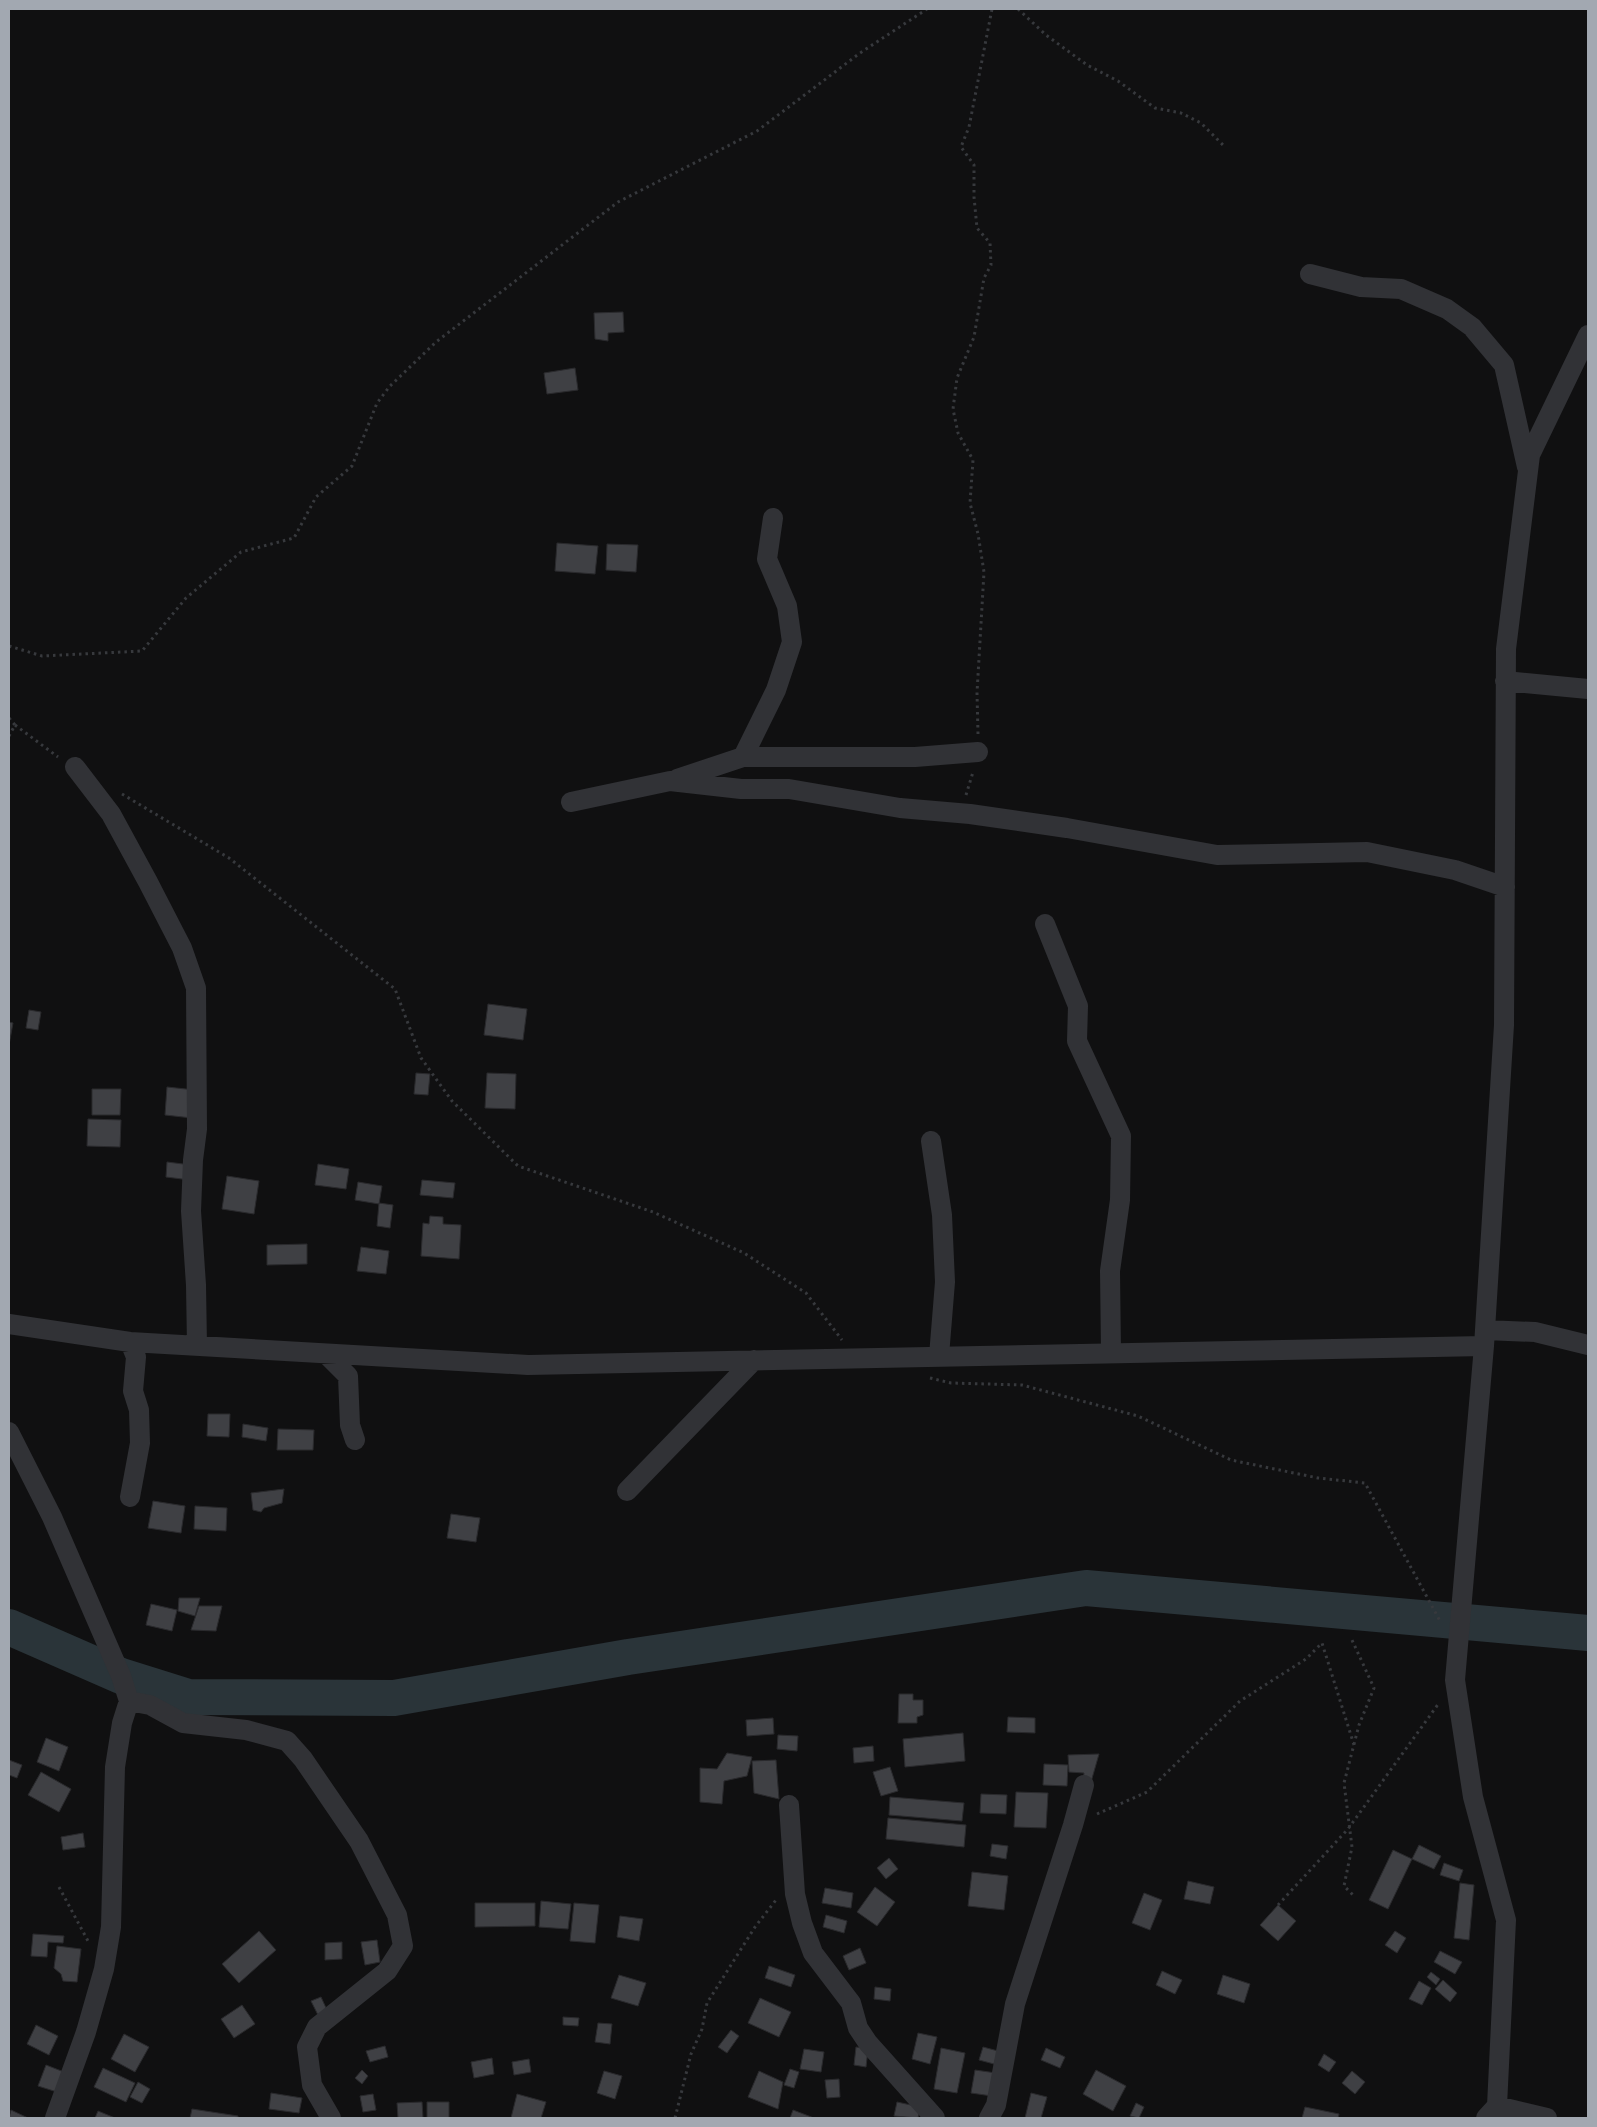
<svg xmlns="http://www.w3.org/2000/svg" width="1597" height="2127" viewBox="0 0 1597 2127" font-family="Jost,sans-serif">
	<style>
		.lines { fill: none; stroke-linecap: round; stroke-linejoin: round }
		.river { stroke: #2a3439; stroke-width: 36 }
		.building { fill: #3f4044; stroke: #2a2a2d }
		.path { stroke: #37393d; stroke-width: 3; stroke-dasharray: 2.5 4; stroke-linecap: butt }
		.minor { stroke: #313236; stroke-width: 20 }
	</style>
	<rect width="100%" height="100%" fill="#101011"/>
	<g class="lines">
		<!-- river -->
		<path class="river" d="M9 1627 121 1676 188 1697 394 1698 628 1657 1086 1588 1588 1633"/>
	</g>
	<!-- building -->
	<path class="building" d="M623 312 624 332 608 333V341L595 339 594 313Z
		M575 368 578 390 547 394 544 373Z
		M557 543 598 546 595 574 555 571Z
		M607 544 638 545 636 572 606 570Z
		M488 1004 527 1009 523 1040 484 1035Z
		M29 1010 41 1012 38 1030 26 1028Z
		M9 1022 13 1023 9 1045Z
		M416 1073 430 1074 428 1095 414 1094Z
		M487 1073 516 1074 515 1109 485 1108Z
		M167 1087 195 1090 192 1118 165 1115Z
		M92 1089H121L120 1115H92Z
		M88 1119 121 1120 120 1147 87 1146Z
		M167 1162 191 1165 190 1180 166 1177Z
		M318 1164 349 1169 346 1189 315 1185Z
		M227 1176 259 1181 254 1214 222 1209Z
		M422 1180 455 1183 453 1198 420 1195Z
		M358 1182 382 1186 379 1204 355 1200Z
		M379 1203 393 1205 390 1228 377 1226Z
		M430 1216 443 1217V1224L461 1225 459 1259 421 1256 423 1223 429 1224Z
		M307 1244V1264L267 1265V1245Z
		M361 1247 389 1251 386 1274 357 1271Z
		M208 1414H230L229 1437 207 1436Z
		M243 1424 268 1428 266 1441 242 1437Z
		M278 1429 314 1430 313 1450H277Z
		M284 1489 282 1503 264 1508 261 1512 253 1510 251 1493Z
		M153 1501 185 1506 181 1533 148 1528Z
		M195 1506 227 1508 226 1531 194 1529Z
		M451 1514 480 1518 476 1542 447 1538Z
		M179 1598H200L195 1616 178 1611Z
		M151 1604 177 1610 172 1631 146 1625Z
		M199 1606H222L216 1631 191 1630Z
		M899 1694H913V1700H923V1715L917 1717V1723H898Z
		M1008 1717 1035 1718V1733L1007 1732Z
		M773 1718 774 1734 747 1736 746 1720Z
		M963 1733 965 1761 905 1767 903 1739Z
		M778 1735 798 1736 797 1751 777 1749Z
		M46 1738 68 1747 59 1771 37 1762Z
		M873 1746 874 1761 854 1763 853 1748Z
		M727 1753 752 1757 747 1776 724 1781 722 1804 700 1802V1768L717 1769Z
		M1099 1754 1091 1782H1083L1084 1773 1069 1772 1068 1755Z
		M9 1760 22 1765 17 1778 9 1775Z
		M776 1760 779 1799 754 1793 752 1761Z
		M1044 1764 1068 1765 1067 1786 1043 1785Z
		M890 1767 898 1791 881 1796 873 1772Z
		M41 1772 71 1789 59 1812 28 1795Z
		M1016 1792 1048 1793 1046 1828 1014 1827Z
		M981 1794 1007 1795 1006 1814 980 1813Z
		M890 1797 964 1803 962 1821 889 1815Z
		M888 1818 966 1825 964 1847 886 1839Z
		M83 1833 85 1847 63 1850 61 1837Z
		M992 1844 1008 1846 1006 1859 990 1856Z
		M1419 1845 1441 1856 1434 1869 1412 1859Z
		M1393 1850 1412 1859 1388 1909 1369 1900Z
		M889 1858 898 1869 886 1879 877 1868Z
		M1444 1863 1463 1870 1459 1881 1440 1875Z
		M972 1872 1008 1876 1004 1910 968 1906Z
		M1188 1881 1214 1887 1210 1904 1184 1899Z
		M1460 1883 1474 1885 1469 1940 1454 1938Z
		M875 1887 895 1902 877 1926 857 1912Z
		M825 1888 853 1893 851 1908 822 1903Z
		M1144 1893 1162 1900 1150 1930 1132 1923Z
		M541 1901 571 1904 568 1929 539 1927Z
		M475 1903H535V1926L475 1927Z
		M574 1903 599 1905 595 1943 570 1941Z
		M1278 1905 1296 1921 1278 1941 1260 1925Z
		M826 1915 847 1921 844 1933 823 1927Z
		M620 1916 643 1919 639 1941 617 1937Z
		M259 1931 276 1950 239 1983 222 1964Z
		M1395 1931 1406 1938 1397 1953 1385 1945Z
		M33 1934 64 1936 63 1943 48 1942 47 1957 31 1956Z
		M377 1940 380 1962 365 1965 361 1942Z
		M342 1942V1959L325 1960V1943Z
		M57 1946 81 1949 77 1982 63 1981 61 1974 54 1968Z
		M860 1948 866 1963 849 1970 843 1956Z
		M1440 1951 1462 1962 1455 1974 1434 1962Z
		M769 1966 795 1975 791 1987 765 1978Z
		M1162 1971 1182 1980 1175 1994 1156 1985Z
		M1431 1972 1440 1979 1436 1985 1427 1977Z
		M619 1975 646 1983 638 2006 611 1998Z
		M1223 1975 1250 1984 1244 2003 1217 1994Z
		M1443 1980 1457 1993 1450 2002 1435 1989Z
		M1419 1981 1431 1988 1422 2005 1409 1999Z
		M875 1987 891 1989 890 2001 874 1999Z
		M321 1997 327 2010 318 2015 311 2001Z
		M760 1998 791 2012 779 2037 748 2023Z
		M242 2005 255 2024 234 2038 221 2019Z
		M563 2017 579 2018 578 2026 563 2025Z
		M598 2023 612 2024 610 2044 595 2042Z
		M36 2025 58 2036 49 2055 27 2044Z
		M731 2030 739 2036 727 2053 718 2047Z
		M918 2033 937 2037 930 2064 912 2059Z
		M124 2034 149 2047 135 2072 111 2059Z
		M385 2046 388 2057 370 2062 366 2051Z
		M856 2047 868 2049 866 2067 854 2065Z
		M983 2047 998 2051 994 2064 979 2060Z
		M941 2048 965 2053 957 2093 934 2089Z
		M1046 2048 1065 2057 1060 2068 1041 2060Z
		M804 2049 824 2052 821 2072 800 2069Z
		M1324 2054 1336 2062 1329 2072 1318 2065Z
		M492 2058 494 2074 474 2078 471 2062Z
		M529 2059 531 2072 514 2075 512 2062Z
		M46 2065 64 2072 57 2092 38 2086Z
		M103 2068 135 2083 126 2102 94 2087Z
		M790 2069 799 2072 794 2088 784 2085Z
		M362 2070 368 2076 362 2084 355 2078Z
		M975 2070 996 2073 992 2096 971 2093Z
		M1096 2070 1126 2086 1113 2111 1083 2094Z
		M604 2071 622 2076 615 2099 597 2093Z
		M759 2071 783 2082 778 2109 748 2097Z
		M1352 2071 1365 2082 1355 2094 1342 2083Z
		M839 2079 840 2097 827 2098 825 2080Z
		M138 2082 150 2089 142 2103 130 2097Z
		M271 2093 302 2098 299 2113 269 2109Z
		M1031 2093 1047 2097 1041 2118H1025Z
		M373 2094 376 2110 363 2112 360 2096Z
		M517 2094 546 2102 541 2118H511Z
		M422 2102 423 2118H398L397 2103Z
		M427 2102H449V2118H427Z
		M897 2102 920 2107 918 2118 894 2116Z
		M1136 2103 1144 2107 1139 2118 1130 2116Z
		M1305 2107 1339 2114 1338 2118H1302Z
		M192 2109 238 2116V2118H190Z
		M11 2110 28 2118H9Z
		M793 2110 814 2118H790Z
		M98 2111 115 2118H95Z"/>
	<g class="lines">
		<!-- path -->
		<path class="path" d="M1018 9 1046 35 1087 65 1118 81 1155 108 1181 113 1201 123 1224 146
			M9 646 42 656 142 651 186 598 241 552 294 538 316 497 352 466 377 403 390 386 436 342 618 202 757 131 860 53 927 9
			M9 718 15 725 9 736
			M15 725 58 757
			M978 734 977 693 984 572 978 534 970 503 973 460 958 433 953 409 957 378 974 337 984 278 991 265 990 243 977 228 974 197V165L961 147 969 127 992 9
			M122 794 229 858 395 989 421 1058 452 1101 518 1166 653 1212 744 1253 806 1293 842 1340
			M966 795 973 772
			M930 1378 951 1383 1022 1385 1138 1416 1231 1460 1318 1478 1365 1483 1440 1621
			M1352 1640 1374 1688 1359 1725 1344 1783 1352 1847 1344 1886 1355 1897
			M1097 1814 1147 1792 1240 1701 1306 1659 1322 1643 1354 1745
			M59 1887 88 1941
			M1278 1905 1348 1829 1439 1703
			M675 2118 691 2054 702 2029 707 2003 755 1927 776 1900"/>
		<!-- minor -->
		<path class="minor" d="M1310 274 1361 287 1401 289 1447 309 1472 327 1504 365 1527 467
			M1505 681 1588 689
			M743 757 776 690 792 642 787 606 767 559 773 518
			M75 767 111 814 148 882 182 948 196 988 197 1129 193 1160 191 1211 196 1285 197 1346
			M677 779 743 757H915L978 752
			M571 802 670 781 741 789H789L900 808 970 814 1067 828 1217 855 1367 852 1455 870 1505 887
			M1045 924 1078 1006 1077 1041 1121 1136 1120 1200 1110 1271 1111 1353
			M931 1141 942 1215 945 1282 939 1356
			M9 1324 130 1342 528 1365 1484 1346 1455 1680 1473 1797 1506 1920 1497 2106
			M1485 1330 1535 1332 1588 1345
			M130 1342 136 1357 133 1391 139 1410 140 1443 130 1497
			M1484 1346 1504 1025 1506 649 1530 455 1588 335
			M326 1354 348 1376 350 1425 355 1440
			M9 1432 52 1517 121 1676 129 1701 122 1723 115 1767 111 1927 104 1969 86 2032 55 2118
			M627 1491 754 1360
			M129 1701 150 1705 183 1723 246 1730 287 1741 303 1759 359 1841 397 1915 403 1946 387 1971 317 2027 307 2047 312 2085 331 2118
			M789 1805 795 1894 802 1923 813 1953 851 2003 858 2028 868 2043 935 2118
			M989 2118 996 2105 1015 2004 1073 1825 1084 1785
			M1486 2118 1497 2106 1547 2118"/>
	</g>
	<!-- border -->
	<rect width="1597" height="2127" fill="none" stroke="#a2a8b1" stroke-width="20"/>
</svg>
